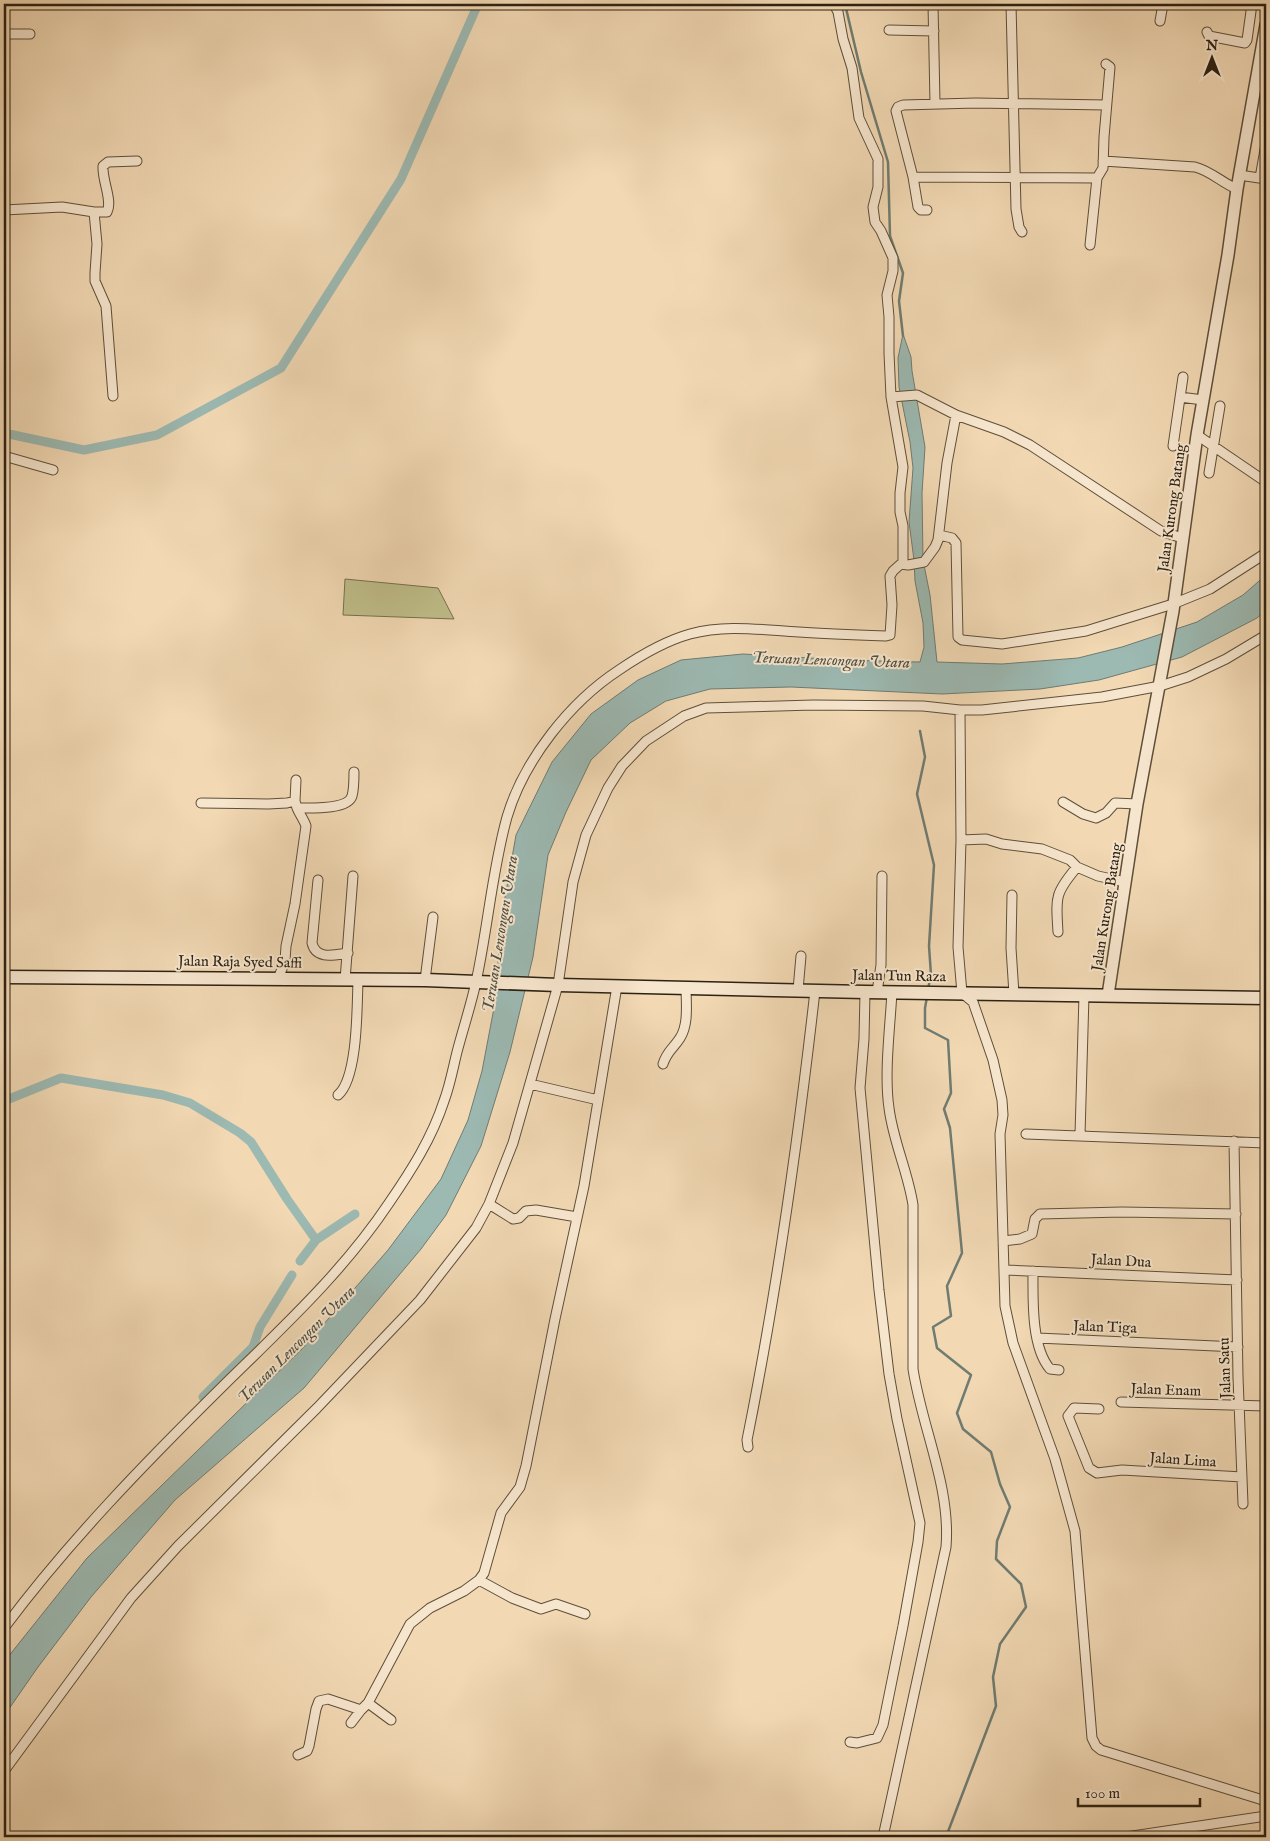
<svg xmlns="http://www.w3.org/2000/svg" width="1270" height="1841" viewBox="0 0 1270 1841" font-family="'IM FELL English',serif">
	<style>
		.green { fill: #bfbe8a; stroke: #76704e }
		.water { fill: #9cb9b2; stroke: #6f7c72 }
		.lines { fill: none; stroke-linecap: round; stroke-linejoin: round }
		.stream { stroke: #6f7c72; stroke-width: 2.5 }
		.canal { stroke: #9cb9b2; stroke-width: 9 }
		.minor-casing { stroke: #5e4f3a; stroke-width: 11 }
		.tertiary-casing { stroke: #5e4f3a; stroke-width: 14 }
		.secondary-casing { stroke: #2c2112; stroke-width: 15 }
		.minor { stroke: #f7e6ce; stroke-width: 9 }
		.tertiary { stroke: #f7e6ce; stroke-width: 11 }
		.secondary { stroke: #f7e6ce; stroke-width: 12 }
		.labels { text-anchor: middle; dominant-baseline: central; stroke-width: 4; stroke-linejoin: round; paint-order: stroke }
		.street-label { font-size: 15px; fill: #2c2112; stroke: #f7e6ce }
		.water-label { font-size: 16px; font-style: italic; fill: #4e4f42; stroke: #f7e6ce }
	</style>
	<rect width="100%" height="100%" fill="#f2d9b4"/>
	<filter id="stains"><feTurbulence type="fractalNoise" baseFrequency=".004" numOctaves="4"/><feColorMatrix values="0 0 0 0 .2 0 0 0 0 .09 0 0 0 0 .02 0 0 0 .5 -.17"/></filter>
	<radialGradient id="worn" r=".72"><stop offset=".6" stop-color="#630" stop-opacity="0"/><stop offset="1" stop-color="#630" stop-opacity=".3"/></radialGradient>
	<!-- green -->
	<path class="green" d="M345 579 438 588 454 619 343 615Z"/>
	<!-- water -->
	<path class="water" d="M903 334 911 357 912 371 925 447 922 493 923 560 930 595 937 662 1002 664 1078 658 1122 647 1197 622 1243 595 1266 575V610L1257 618 1182 657 1099 680 1040 689 942 694 791 687 710 689 666 701 630 723 591 760 566 812 548 855 533 957 510 1052 481 1146 446 1215 421 1249 304 1388 175 1500 91 1597 38 1667 4 1716V1662L87 1558 303 1348 388 1250 441 1179 468 1120 482 1071 494 1008 503 909 516 835 552 762 591 714 638 680 681 660 743 654 843 660 920 662 924 647 923 623 915 581 914 560 909 522 913 468 910 442 899 387 898 358Z"/>
	<g class="lines">
		<!-- stream -->
		<path class="stream" d="M845 4 861 72 888 162 890 236 903 273 899 301 903 336
			M920 731 925 757 917 794 934 865 929 946 931 975 928 989
			M927 997 925 1008V1028L948 1040 951 1093 944 1109 950 1128 962 1253 947 1286 951 1316 933 1327 937 1348 971 1375 957 1413 963 1429 991 1452 1000 1484 1010 1507 997 1541 996 1559 1021 1584 1026 1607 1000 1644 993 1677 996 1706 946 1837"/>
		<!-- canal -->
		<path class="canal" d="M4 433 84 450 157 435 281 368 401 179 478 4
			M4 1101 61 1078 163 1095 190 1103 240 1133 251 1142 287 1199 316 1240 300 1261
			M316 1240 355 1214
			M203 1397 253 1347 260 1327 292 1275"/>
		<!-- minor casing -->
		<g class="minor-casing">
			<path id="minor" d="M933 4 935 104
				M1011 4 1016 209 1019 227 1022 232
				M1160 21 1163 4
				M889 30 934 31
				M1207 32 1209 36 1245 43 1247 40 1252 4
				M4 34H30
				M1103 161 1195 167C1211 171 1222 183 1237 189
				M1239 175 1266 179
				M913 177 1097 178
				M1260 178 1266 144
				M4 210 62 207 94 212 97 244 95 273V281L106 306 113 396
				M927 210H921L918 207 913 177 896 111 898 107 903 105 976 103 1106 105
				M94 212H107C113 201 102 181 103 166L108 162 137 161
				M1090 245 1097 178 1103 168 1104 137 1110 67 1106 64
				M891 397 917 395 956 415
				M1180 397 1203 400
				M1197 435 1266 482
				M1173 446 1183 377
				M4 456 53 470
				M1209 473 1220 406
				M939 535 952 538 956 543 958 637 962 640 1002 644 1086 631 1173 604 1210 589 1266 553
				M901 564 908 565 924 562 935 547 938 540 947 463 956 415 1004 432 1030 445 1161 531 1182 538
				M960 710 961 840 958 947 962 993 973 1002 993 1060 1002 1100 1003 1115 1000 1134 1005 1306 1013 1343 1055 1459 1075 1531 1092 1738 1096 1746 1101 1750 1266 1801
				M295 801 296 780
				M1063 802 1083 814 1096 818 1106 813 1115 803 1137 804
				M201 803 268 804 287 803 295 801 297 808
				M961 840 986 839 1002 844 1042 849 1070 860 1077 867
				M318 880 312 943C316 960 334 955 348 953
				M1012 895 1011 948 1014 994
				M1058 932C1056 898 1054 894 1077 867L1098 876 1125 882
				M278 979 285 961 286 946 295 904 306 826C304 820 300 815 297 808 310 808 348 810 352 796 354 789 354 780 354 772
				M345 980 353 876
				M425 980 433 917
				M798 990 801 956
				M877 992 881 965 882 876
				M663 1064C667 1051 673 1049 680 1038 689 1024 686 1003 686 987
				M530 1084 598 1100
				M338 1095C358 1078 357 1006 358 980
				M1026 1134 1266 1143
				M1080 1135 1084 995
				M1234 1141 1238 1377 1243 1504
				M489 1204 513 1219 519 1218 526 1211 536 1210 577 1217
				M1003 1241 1020 1239 1032 1234 1035 1219 1040 1214 1122 1212 1236 1214
				M1005 1270 1237 1280
				M1033 1271C1033 1299 1031 1347 1050 1369L1059 1370
				M1037 1338 1238 1347
				M1121 1402 1266 1406
				M1099 1409 1074 1408 1068 1416 1089 1468 1097 1473 1122 1470 1242 1477
				M748 1447 747 1440C777 1291 798 1141 815 991
				M479 1580 512 1598 541 1609 556 1604 585 1614
				M4 1628C69 1541 146 1462 223 1386 282 1328 343 1272 389 1203 411 1171 432 1138 444 1101 450 1085 453 1068 457 1052 463 1029 471 1005 476 982 488 927 492 871 507 817 524 760 570 702 619 670 641 655 665 641 690 634 725 624 763 630 799 632 828 634 857 635 886 636L890 635 892 605 890 576 893 571 903 562V526L900 512V493L903 467 891 397 889 353V317L887 295 893 271V258L881 231 875 222 873 207 878 187V159L859 118 852 68 843 39 838 12 834 4
				M368 1703 391 1720
				M351 1723 361 1710
				M850 1742 857 1743 877 1738 883 1725 903 1626 918 1542 920 1523 897 1419 889 1374 879 1290 860 1088 864 1039 865 992
				M298 1755 307 1751 309 1746 316 1709 319 1701 328 1699 361 1710 368 1703 410 1624 430 1608 464 1591 479 1580 484 1573 501 1513 520 1487 526 1466 555 1319 584 1186 617 986
				M4 1771 131 1598 178 1546 317 1408 420 1300 476 1228 489 1204 513 1143 558 985 573 882 586 835 608 788 622 766 646 741 684 716 706 708 813 705 923 706 960 710H982L1102 697 1160 686 1188 677 1226 659 1266 635
				M883 1837 946 1547C951 1487 922 1428 913 1369V1205C908 1172 893 1141 889 1108 884 1074 890 1028 892 992
				M1126 1837 1266 1816"/>
		</g>
		<!-- tertiary casing -->
		<g class="tertiary-casing">
			<path id="tertiary" d="M1108 995 1137 804 1173 611 1197 435 1228 255 1237 189 1266 25"/>
		</g>
		<!-- secondary casing -->
		<g class="secondary-casing">
			<path id="secondary" d="M4 977 425 980 558 985 865 992 1266 998"/>
		</g>
		<!-- minor -->
		<use href="#minor" class="minor"/>
		<!-- tertiary -->
		<use href="#tertiary" class="tertiary"/>
		<!-- secondary -->
		<use href="#secondary" class="secondary"/>
	</g>
	<g class="labels">
		<!-- street labels -->
		<g class="street-label">
			<text transform="translate(1172 508) rotate(-82)">Jalan Kurong Batang</text>
			<text transform="translate(1107 907) rotate(-81)">Jalan Kurong Batang</text>
			<text transform="translate(240 962) rotate(1)">Jalan Raja Syed Saffi</text>
			<text transform="translate(899 976) rotate(1)">Jalan Tun Raza</text>
			<text transform="translate(1121 1261) rotate(3)">Jalan Dua</text>
			<text transform="translate(1105 1327) rotate(2)">Jalan Tiga</text>
			<text transform="translate(1225 1368) rotate(-92)">Jalan Satu</text>
			<text transform="translate(1166 1390) rotate(2)">Jalan Enam</text>
			<text transform="translate(1183 1460) rotate(4)">Jalan Lima</text>
		</g>
		<!-- water labels -->
		<g class="water-label">
			<text transform="translate(831 661) rotate(2)">Terusan Lencongan Utara</text>
			<text transform="translate(501 934) rotate(-81)">Terusan Lencongan Utara</text>
			<text transform="translate(297 1345) rotate(-45)">Terusan Lencongan Utara</text>
		</g>
	</g>
	<!-- margin -->
	<rect width="1270" height="1841" fill="none" stroke="#f2d9b4" stroke-width="20"/>
	<rect x="5" y="5" width="1260" height="1831" fill="none" stroke="#2c2112" stroke-width="2.5"/>
	<rect x="10" y="10" width="1250" height="1821" fill="none" stroke="#2c2112"/>
	<!-- north arrow -->
	<g transform="translate(1212 58)" stroke="#f7e6ce" stroke-width="4" paint-order="stroke">
	<path d="M0-4L9 19L0 12L-9 19Z" fill="#2c2112"/>
	<text y="-8" font-size="14" font-weight="bold" text-anchor="middle" fill="#2c2112">N</text>
	</g>
	<!-- scale -->
	<path d="M1078 1798v8h122v-8" fill="none" stroke="#2c2112" stroke-width="2.5"/>
	<text x="1085" y="1798" font-size="15" fill="#2c2112" stroke="#f7e6ce" stroke-width="4" paint-order="stroke">100 m</text>
	<rect width="100%" height="100%" filter="url(#stains)"/>
	<rect width="100%" height="100%" fill="url(#worn)"/>
</svg>
